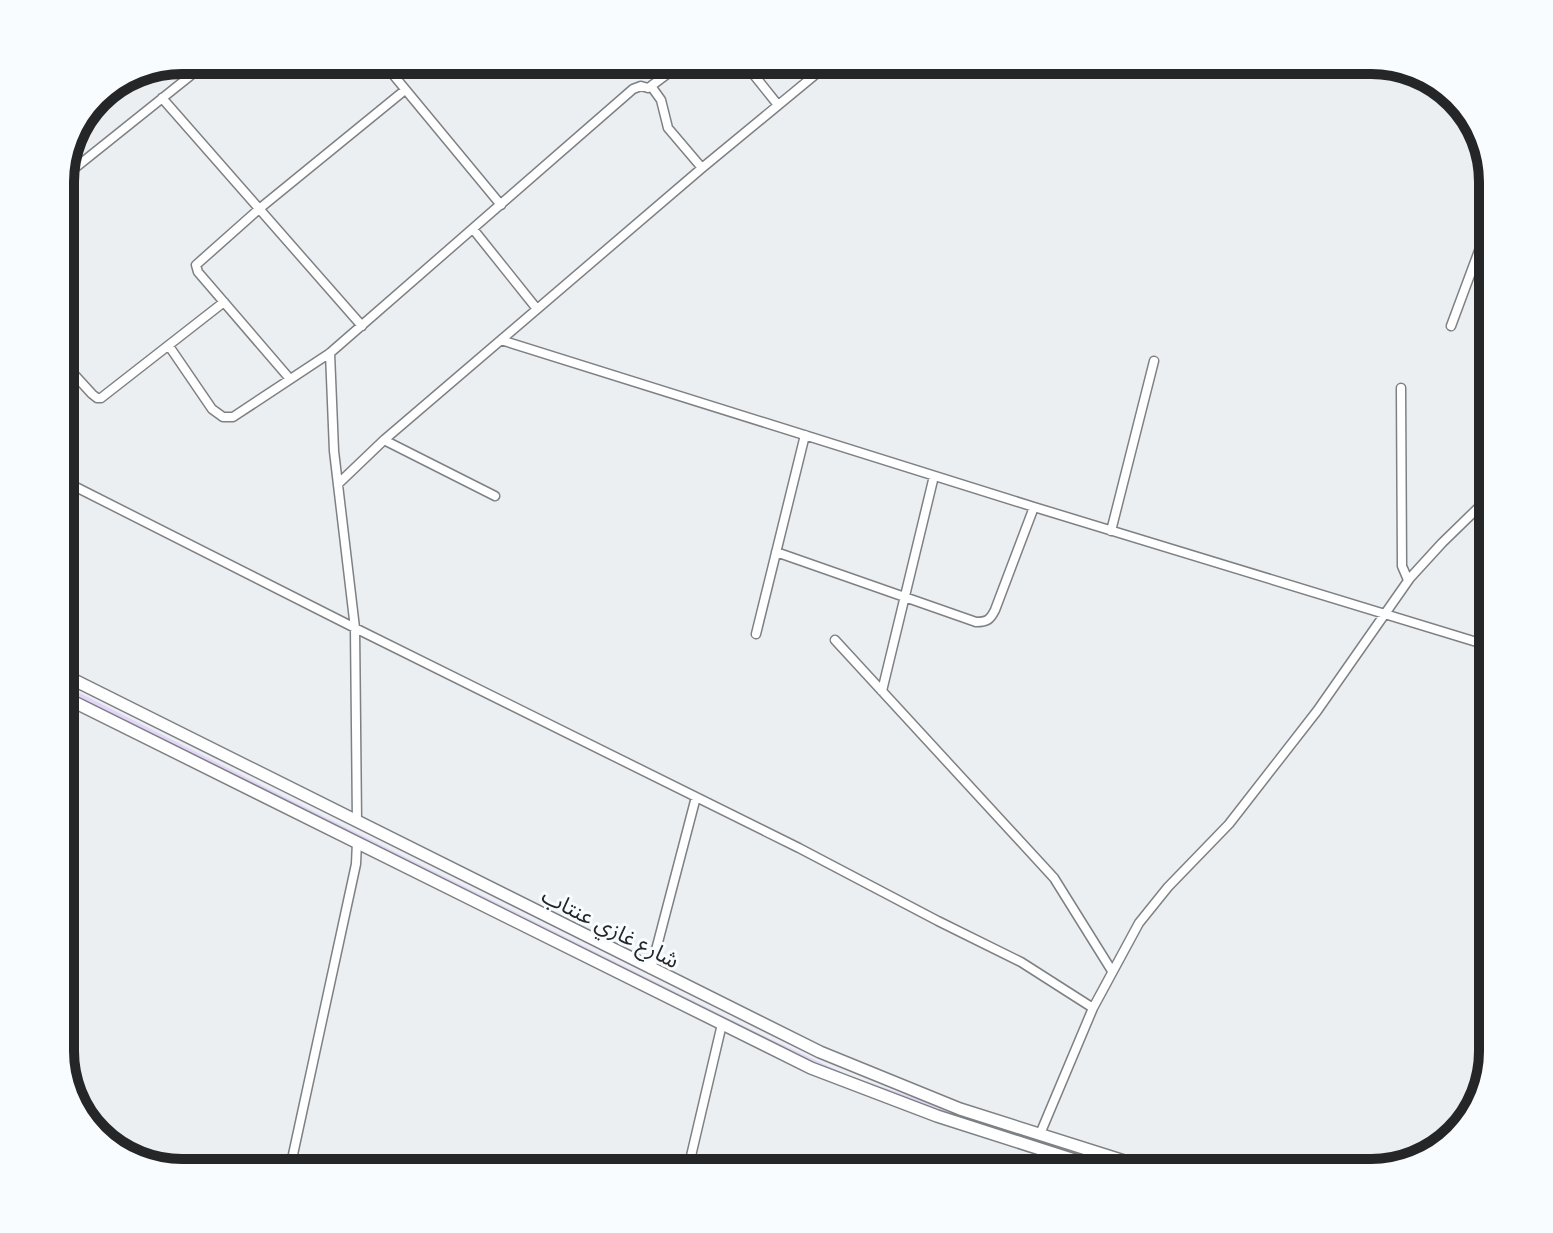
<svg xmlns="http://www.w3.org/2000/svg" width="1553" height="1233" viewBox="0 0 1553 1233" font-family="'IBM Plex Sans','Noto Sans Arabic',sans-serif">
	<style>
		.green { fill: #e3d4f9 }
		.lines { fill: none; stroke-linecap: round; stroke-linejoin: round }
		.minor-casing { stroke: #7e8184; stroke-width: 11 }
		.highway-casing { stroke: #7e8184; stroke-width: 14 }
		.minor { stroke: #fff; stroke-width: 8 }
		.highway { stroke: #fff; stroke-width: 11 }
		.labels { text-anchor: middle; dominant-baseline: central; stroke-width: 6; stroke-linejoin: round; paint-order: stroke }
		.street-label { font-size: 22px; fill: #252627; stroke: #f9fcfe }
		.rim { fill: none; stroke: #252627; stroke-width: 10 }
	</style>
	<rect width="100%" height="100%" fill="#ebeff2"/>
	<!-- green -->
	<path class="green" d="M60 683 293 801 762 1035 845 1074 1042 1142 1145 1173H1133L942 1113 840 1076 752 1034 60 688Z"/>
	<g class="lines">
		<!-- minor casing -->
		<g class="minor-casing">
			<path id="minor" d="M381 60 501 205
				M742 60 778 105
				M651 86 661 100 668 128 702 168
				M162 98 362 326
				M60 180 210 60
				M473 229 537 309
				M1451 326 1480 248 1493 241
				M501 340 1034 507 1493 647
				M169 346 212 409 223 417H233L330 353 633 89 641 86 648 88 651 86 686 60
				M330 353 334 451 355 628 357 822
				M60 359 92 394 97 398H101L224 302
				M290 379 198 272 196 265 259 209 405 90
				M1401 388 1402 566 1408 580
				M384 440 495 496
				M60 479 355 628 799 848 938 921 1021 962 1093 1008
				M338 484 384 440 702 168 833 60
				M1111 531 1154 361
				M776 552 976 622C987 622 990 620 995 610L1034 507
				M756 634 805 435
				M835 640 1054 878 1112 971
				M882 691 934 476
				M651 969 696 797
				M1478 1084 1480 1085
				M1040 1134 1093 1008 1139 923 1168 887 1229 824 1317 711 1410 578 1442 543 1479 507 1493 496
				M289 1173 356 864 357 842
				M687 1173 722 1024"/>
		</g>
		<!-- highway casing -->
		<g class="highway-casing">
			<path id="highway" d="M60 673 820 1052 960 1109 1162 1173
				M60 695 811 1068 937 1116 1115 1173"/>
		</g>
		<!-- minor -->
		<use href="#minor" class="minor"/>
		<!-- highway -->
		<use href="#highway" class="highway"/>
	</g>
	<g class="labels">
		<!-- street labels -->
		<g class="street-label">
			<text transform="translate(611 927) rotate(27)">شارع غازي عنتاب</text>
		</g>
	</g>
	<!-- crop -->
	<path d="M0 0H1553V1233H0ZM182 74H1371A108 108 0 0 1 1479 182V1051A108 108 0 0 1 1371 1159H182A108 108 0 0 1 74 1051V182A108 108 0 0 1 182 74Z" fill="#f9fcfe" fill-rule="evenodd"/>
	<path class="rim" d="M182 74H1371A108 108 0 0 1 1479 182V1051A108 108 0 0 1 1371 1159H182A108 108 0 0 1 74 1051V182A108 108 0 0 1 182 74Z"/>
</svg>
